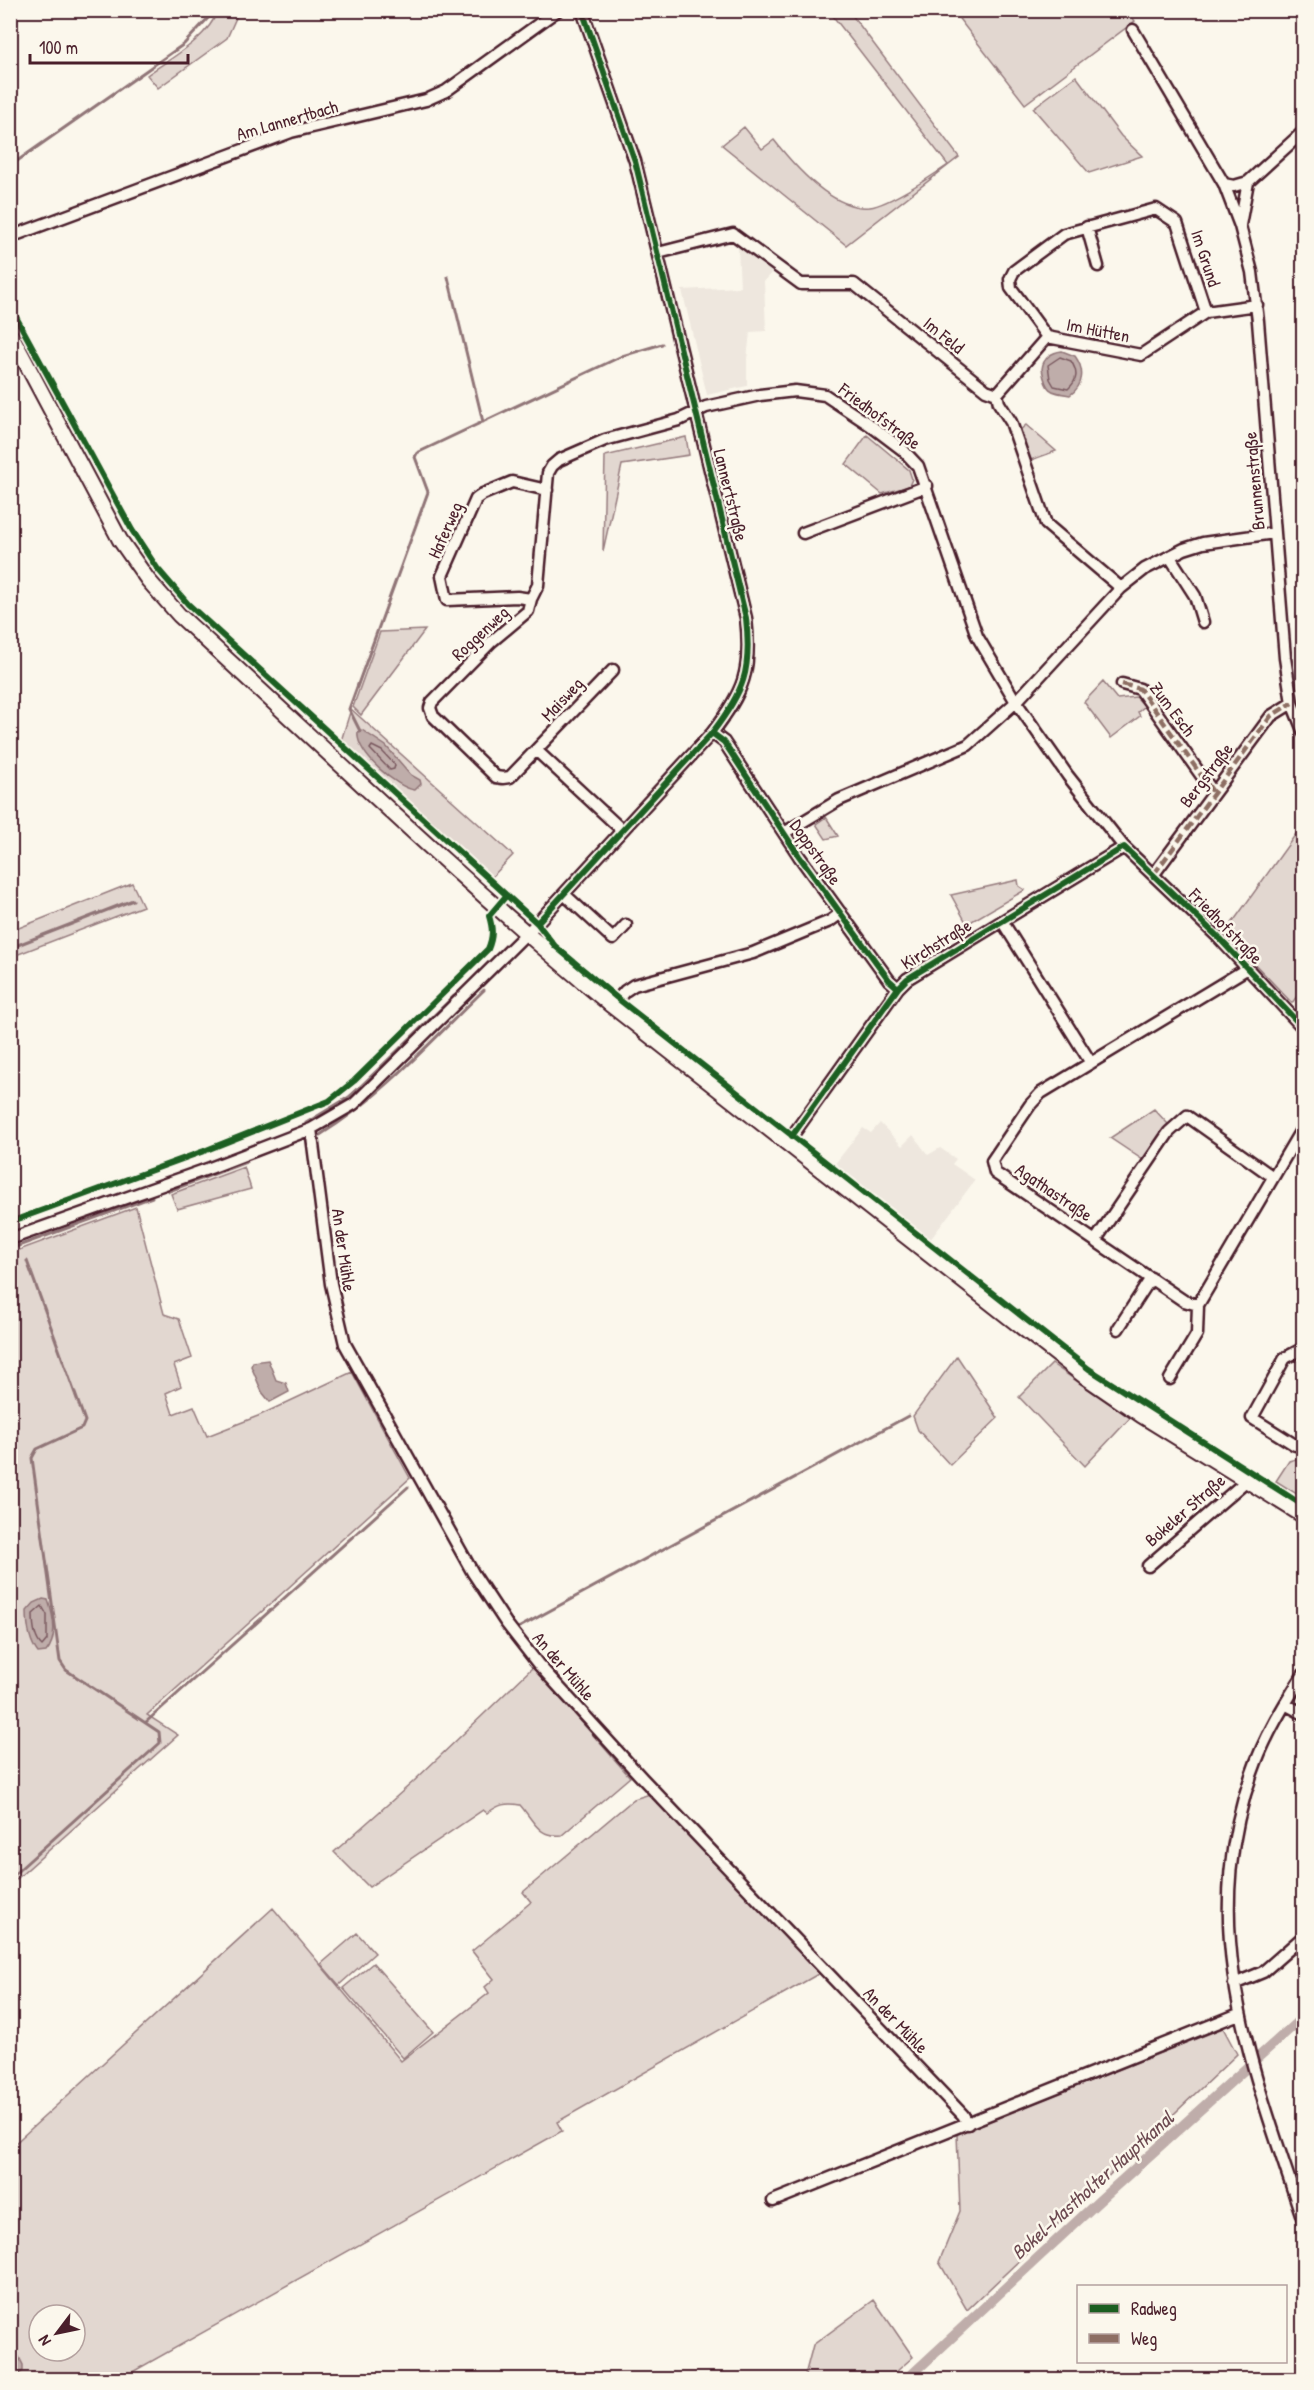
<svg xmlns="http://www.w3.org/2000/svg" width="1314" height="2390" viewBox="0 0 1314 2390" font-family="'Patrick Hand',sans-serif">
	<style>
		.built { fill: #eee7de }
		.green { fill: #e2d7d0; stroke: #967b7e; stroke-width: 1.5; fill-rule: evenodd }
		.water { fill: #bfadaa; stroke: #907477; stroke-width: 1.5 }
		.lines { fill: none; stroke-linecap: round; stroke-linejoin: round }
		.shore { stroke: #79585e; stroke-width: 1.5 }
		.stream { stroke: #907477; stroke-width: 3 }
		.canal { stroke: #bfadaa; stroke-width: 10 }
		.minor-casing { stroke: #4a1f2b; stroke-width: 15 }
		.major-casing { stroke: #4a1f2b; stroke-width: 18 }
		.minor { stroke: #fbf7ec; stroke-width: 10 }
		.major { stroke: #fbf7ec; stroke-width: 14 }
		.quiet { stroke: #8d6e63; stroke-width: 4.5; stroke-dasharray: 9 4.5; stroke-linecap: butt }
		.cycleway-casing { stroke: #fbf7ec; stroke-width: 10 }
		.cycleway { stroke: #1b5e20; stroke-width: 6 }
		.labels { text-anchor: middle; dominant-baseline: central; stroke-width: 5; stroke-linejoin: round; paint-order: stroke }
		.street-label { font-size: 18px; fill: #4a1f2b; stroke: #fbf7ec }
		.water-label { font-size: 20px; font-style: italic; fill: #6d4a51; stroke: #fbf7ec }
	</style>
	<rect width="100%" height="100%" fill="#fbf7ec"/>
	<filter id="ink" filterUnits="userSpaceOnUse"><feTurbulence type="fractalNoise" baseFrequency=".0167" numOctaves="2"/><feDisplacementMap in="SourceGraphic" scale="12" xChannelSelector="R" yChannelSelector="G"/><feConvolveMatrix kernelMatrix="1 2 1 2 8 2 1 2 1" color-interpolation-filters="sRGB"/></filter>
	<g filter="url(#ink)">
		<!-- built -->
		<path class="built" d="M745 246 774 270 764 281 766 331 750 332 747 359V386L707 395 682 290 740 287 738 247Z
			M880 1123 902 1146 913 1135 928 1155 940 1148 956 1159 952 1164 975 1180 930 1240 834 1165 863 1128 871 1133Z"/>
		<!-- green -->
		<path class="green" d="M217 11H239L227 38 158 88 147 75C168 60 210 37 217 11Z
			M829 11H849L959 157 846 245 722 145 744 127 762 149 774 140C795 167 833 211 870 207 888 205 932 176 948 165Z
			M953 11H1128L1135 21 1025 104Z
			M1076 76 1121 136 1142 156 1089 173 1033 108Z
			M1026 425 1056 451 1031 460 1019 431Z
			M867 435 909 470 912 479 909 486 882 494 846 464Z
			M686 437 689 455 622 465 603 551 605 456Z
			M425 630 361 715 353 707 380 632Z
			M1103 682 1117 699 1136 697 1145 706 1138 712 1140 716 1111 738 1084 702Z
			M351 709 513 855 491 878 341 741Z
			M826 817 838 836 826 839 816 824Z
			M1303 824V988L1292 1003 1225 933Z
			M1018 880 1019 886 1025 890 967 924 951 895Z
			M132 883 143 906 11 957V931Z
			M1154 1109 1168 1124 1143 1160 1110 1138Z
			M244 1167 251 1189 177 1209 171 1194Z
			M136 1207 164 1314 179 1319 192 1358 174 1365 181 1386 166 1393 173 1414 194 1406 207 1436 258 1416 352 1372 410 1478 147 1715 178 1735 11 1884V1253Z
			M957 1356 998 1418 950 1465 918 1430 913 1416Z
			M1052 1364 1130 1418 1085 1466 1019 1397Z
			M1303 1457H1304L1303 1498 1276 1481 1289 1461Z
			M533 1667 630 1777 562 1835C538 1838 534 1821 520 1805 505 1802 499 1805 487 1813L483 1810 369 1887 334 1852 413 1782Z
			M650 1794 820 1973 557 2122 562 2131 120 2379 11 2380V2147L273 1908 401 2061 489 1993 485 1987 494 1979 472 1951 531 1902 523 1892 634 1799ZM39 2315H75V2351H39Z
			M357 1933 375 1953 339 1985 321 1964Z
			M373 1963 433 2032 403 2058 343 1988Z
			M1223 2028 1237 2054 967 2310 939 2262 960 2211 957 2134Z
			M874 2300 913 2357 888 2379H804L813 2345Z"/>
		<!-- water -->
		<path class="water" d="M1062 351 1075 356C1085 370 1084 385 1070 395 1049 392 1046 391 1042 369 1043 358 1052 352 1062 351Z
			M362 730 386 746 411 775 420 780 421 784 415 790C397 788 355 753 358 732Z
			M268 1360 276 1380 286 1383 289 1392 270 1402 262 1392 251 1366 253 1362Z
			M43 1599 48 1600C54 1617 58 1638 46 1652L38 1653C29 1641 27 1626 27 1611L34 1603Z
			M10 2339 23 2365V2371L11 2378Z"/>
		<g class="lines">
			<!-- shore -->
			<path class="shore" d="M1060 357 1071 361C1078 372 1078 380 1068 389L1054 386 1050 379 1048 365Z
				M372 746 382 751 395 765 394 769 390 770 370 749Z
				M42 1606 47 1615V1640L42 1646C34 1639 33 1625 33 1614Z"/>
			<!-- stream -->
			<path class="stream" d="M10 166 184 44 209 17 211 10
				M448 277 483 422
				M360 731 349 709 428 492 415 457 417 453 622 356 662 344
				M10 948 133 900
				M306 1123 349 1097 360 1087 454 996
				M320 1135C383 1096 432 1040 484 990
				M169 1191 246 1162
				M10 1249 152 1197
				M518 1628 908 1416
				M146 1722 408 1487
				M10 1878 160 1743 159 1732 66 1670 60 1661 32 1458 37 1449 82 1428 85 1421 27 1261"/>
			<!-- canal -->
			<path class="canal" d="M906 2380 1099 2201 1304 2016"/>
			<!-- minor casing -->
			<g class="minor-casing">
				<path id="minor" d="M1133 30 1224 184 1240 226 1252 272 1258 321 1285 658 1292 703 1304 733
					M1224 184 1234 186 1248 182
					M1240 225 1248 182 1304 131
					M1087 227 1098 266
					M10 237 291 132 426 100 446 91 558 10
					M658 253 733 234 801 284H854L986 390 997 394 999 403 1011 422 1046 524 1121 588
					M1047 337 1011 288 1010 279 1014 271 1064 234 1156 209 1177 223 1206 312 1257 305
					M997 394 1047 337 1141 355 1206 312
					M803 533 927 486
					M1170 557 1195 596 1203 622
					M531 599 517 597 447 600 442 576 476 499 483 494 512 482 547 490
					M613 670 510 777 503 778 496 777 433 716 430 708 432 702 491 642 528 611 531 599 538 585 548 473 552 466 559 460 605 440 679 420 706 407 760 395 795 391 825 395 870 425 903 450 918 466 977 636 1016 702 1068 776 1124 847 1218 937 1304 1029
					M1122 684 1140 689 1213 792
					M712 733 724 742 799 856 889 980 898 988
					M536 750 622 830
					M784 833 839 800 968 745 1016 702 1121 588 1145 569 1184 549 1203 543 1274 533
					M1154 874 1271 716 1292 703
					M564 894 613 939 626 925
					M1002 921 1091 1063
					M1248 968 1041 1093 1030 1105 992 1161 995 1173 1184 1301 1198 1305 1304 1125
					M612 1006 625 991 634 985 753 953 830 921 841 913
					M311 1129 331 1284 345 1344 473 1573 506 1623 538 1664 642 1778 963 2115 968 2124
					M787 1143 898 988 907 979 1124 847
					M10 1239 210 1168 311 1129 354 1104 537 923 712 733C744 691 752 671 746 618L635 161 582 10
					M1095 1241 1169 1132 1187 1116 1273 1177
					M1118 1329 1151 1278
					M1170 1379 1197 1334 1198 1305
					M1295 1445 1252 1418 1285 1358 1304 1348
					M1148 1566 1246 1481
					M1304 1674C1286 1701 1268 1731 1256 1762 1193 1926 1252 2067 1304 2223
					M1285 1704 1304 1714
					M1234 1984 1263 1972 1304 1936
					M773 2201 1239 2014"/>
			</g>
			<!-- major casing -->
			<g class="major-casing">
				<path id="major" d="M10 333 120 540 148 580 179 615C322 746 462 882 612 1006L1084 1376 1141 1415 1304 1516"/>
			</g>
			<!-- minor -->
			<use href="#minor" class="minor"/>
			<!-- major -->
			<use href="#major" class="major"/>
			<!-- quiet -->
			<path class="quiet" d="M1122 684 1140 689 1213 792
				M1154 874 1271 716 1292 703"/>
			<!-- cycleway casing -->
			<g class="cycleway-casing">
				<path id="cycleway" d="M10 306 132 530 157 568 188 604 537 923 555 946 617 998 1089 1369 1304 1506
					M712 733 724 742 799 856 889 980 898 988
					M537 923 712 733C744 691 752 671 746 618L635 161 582 10
					M792 1136 898 988 907 979 1124 847 1218 937 1304 1029
					M10 1222 204 1151 329 1101 354 1081 488 949C493 937 493 929 489 916L506 896"/>
			</g>
			<!-- cycleway -->
			<use href="#cycleway" class="cycleway"/>
		</g>
	</g>
	<g class="labels">
		<!-- street labels -->
		<g class="street-label">
			<text transform="translate(287 120) rotate(-16)">Am Lannertbach</text>
			<text transform="translate(1206 258) rotate(72)">Im Grund</text>
			<text transform="translate(1098 330) rotate(11)">Im Hütten</text>
			<text transform="translate(944 335) rotate(39)">Im Feld</text>
			<text transform="translate(880 416) rotate(37)">Friedhofstraße</text>
			<text transform="translate(1254 481) rotate(-95)">Brunnenstraße</text>
			<text transform="translate(731 495) rotate(76)">Lannertstraße</text>
			<text transform="translate(445 530) rotate(-66)">Haferweg</text>
			<text transform="translate(480 633) rotate(-43)">Roggenweg</text>
			<text transform="translate(562 699) rotate(-47)">Maisweg</text>
			<text transform="translate(1173 709) rotate(53)">Zum Esch</text>
			<text transform="translate(1206 775) rotate(-53)">Bergstraße</text>
			<text transform="translate(816 852) rotate(55)">Doppstraße</text>
			<text transform="translate(1226 926) rotate(46)">Friedhofstraße</text>
			<text transform="translate(936 944) rotate(-32)">Kirchstraße</text>
			<text transform="translate(1054 1192) rotate(34)">Agathastraße</text>
			<text transform="translate(344 1250) rotate(82)">An der Mühle</text>
			<text transform="translate(1185 1510) rotate(-41)">Bokeler Straße</text>
			<text transform="translate(564 1666) rotate(49)">An der Mühle</text>
			<text transform="translate(896 2020) rotate(46)">An der Mühle</text>
		</g>
		<!-- water labels -->
		<g class="water-label">
			<text transform="translate(1092 2185) rotate(-42)">Bokel-Mastholter Hauptkanal</text>
		</g>
	</g>
	<!-- margin -->
	<rect width="1314" height="2390" fill="none" stroke="#fbf7ec" stroke-width="36"/>
	<rect x="18" y="18" width="1278" height="2354" fill="none" stroke="#4a1f2b" stroke-width="2" filter="url(#ink)"/>
	<!-- legend -->
	<rect x="1077" y="2285" width="210" height="78" fill="#fbf7ec" stroke="#b4a19f" stroke-width="1.5"/>
	<rect x="1089" y="2304" width="30" height="9" fill="#1b5e20" stroke="#b4a19f" stroke-width="1.5"/>
	<text x="1131" y="2315" font-size="18" fill="#4a1f2b">Radweg</text>
	<rect x="1089" y="2334" width="30" height="9" fill="#8d6e63" stroke="#b4a19f" stroke-width="1.5"/>
	<text x="1131" y="2345" font-size="18" fill="#4a1f2b">Weg</text>
	<!-- north arrow -->
	<g transform="translate(57 2333) rotate(238)"><circle r="28" fill="#fbf7ec" stroke="#b4a19f" stroke-width="1.5"/>
	<path d="M0-4.5L10 22L0 15L-10 22Z" fill="#4a1f2b"/>
	<text y="-9" font-size="16" font-weight="bold" text-anchor="middle" fill="#4a1f2b">N</text>
	</g>
	<!-- scale -->
	<path d="M30 54v9h158v-9" fill="none" stroke="#4a1f2b" stroke-width="3"/>
	<text x="39" y="54" font-size="18" fill="#4a1f2b" stroke="#fbf7ec" stroke-width="4.5" paint-order="stroke">100 m</text>
</svg>
